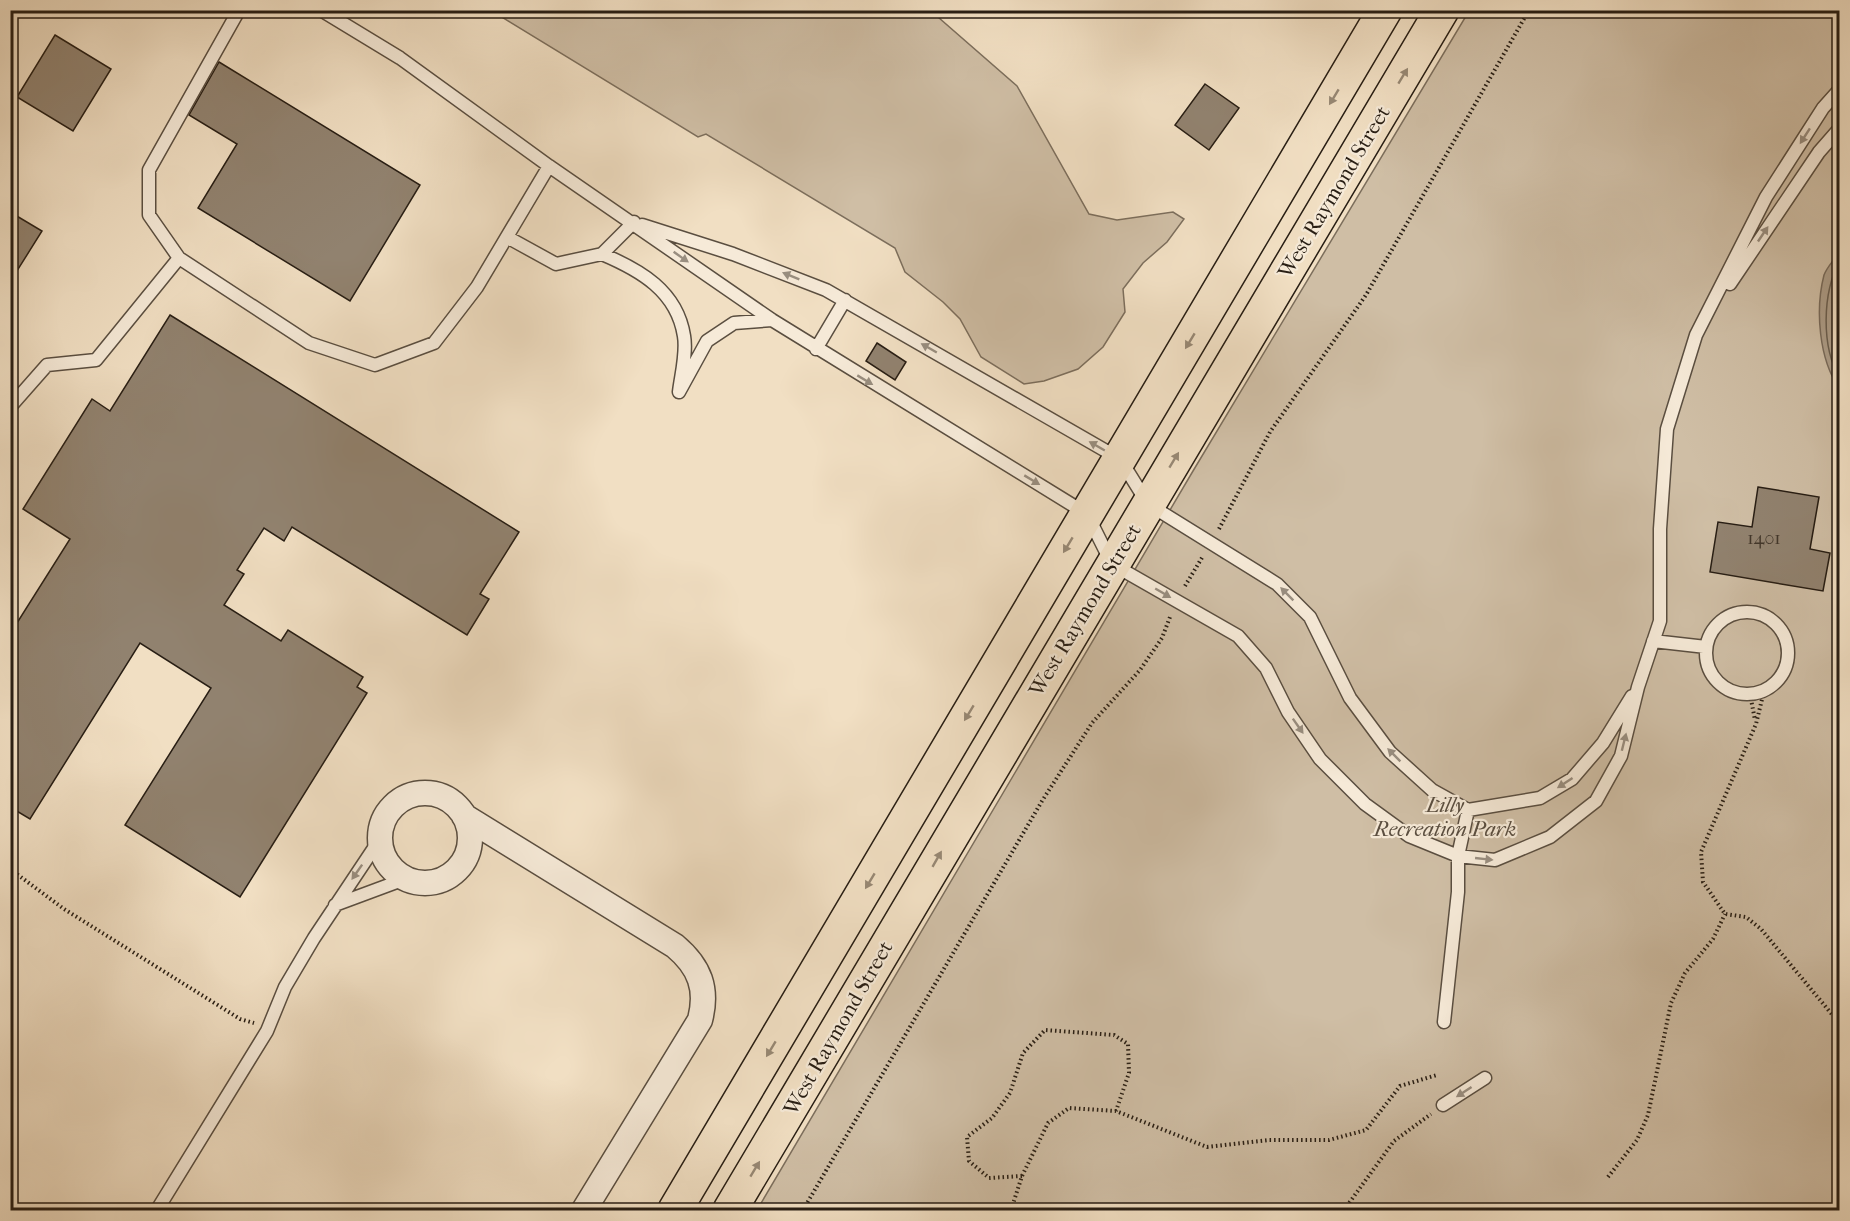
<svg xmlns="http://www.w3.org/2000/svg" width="1850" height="1221" viewBox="0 0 1850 1221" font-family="'IM FELL French Canon',serif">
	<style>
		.green { fill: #cfbea5; stroke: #7c6e5c; stroke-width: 1.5 }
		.water { fill: #ad9d88; stroke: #786a5a; stroke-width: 1.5 }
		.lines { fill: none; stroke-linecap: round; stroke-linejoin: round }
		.shore { stroke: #6a5e4e; stroke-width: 1.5 }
		.building { fill: #91826f; stroke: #281e14; stroke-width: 1.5 }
		.service-casing { stroke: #5a4e40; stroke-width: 15 }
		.minor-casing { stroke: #5a4e40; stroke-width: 27 }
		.primary-casing { stroke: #281e14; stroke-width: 36 }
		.path { stroke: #281e14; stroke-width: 4; stroke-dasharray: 1.5 3; stroke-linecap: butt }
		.service { stroke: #f6ead8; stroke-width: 12 }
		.minor { stroke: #f6ead8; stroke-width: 24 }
		.primary { stroke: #f1dfc3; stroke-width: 33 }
		.oneway { fill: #978874 }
		.oneway2 { fill: #998e80 }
		.labels { text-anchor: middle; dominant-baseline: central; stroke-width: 4.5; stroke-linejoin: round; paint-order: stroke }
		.number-label { font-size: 18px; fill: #42372b }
		.street-label { font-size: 21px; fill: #281e14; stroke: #f6ead8 }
		.park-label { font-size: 21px; font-style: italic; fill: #5a4e40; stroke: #f6ead8 }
	</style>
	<rect width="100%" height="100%" fill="#f1dfc3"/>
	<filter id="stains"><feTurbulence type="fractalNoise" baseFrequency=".00333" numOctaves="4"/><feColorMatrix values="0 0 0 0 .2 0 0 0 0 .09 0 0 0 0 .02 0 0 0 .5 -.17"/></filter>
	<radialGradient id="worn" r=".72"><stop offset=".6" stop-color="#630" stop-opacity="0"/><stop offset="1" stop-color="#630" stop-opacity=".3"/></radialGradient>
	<!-- green -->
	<path class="green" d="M492 11H931L1017 86 1089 214 1117 220 1173 212 1184 219 1167 242 1143 263 1123 289 1125 312 1103 347 1078 369 1044 381 1024 384 981 357 960 319 943 302 905 272 895 248 706 134 698 137Z
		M1469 11H1839V1210H757L1193 471Z"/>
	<!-- water -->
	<path class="water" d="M1839 252V388C1819 359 1815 310 1824 275 1827 267 1835 259 1839 252Z"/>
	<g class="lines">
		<!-- shore -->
		<path class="shore" d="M1840 262C1822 288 1821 352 1840 377
			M1840 276C1829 298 1834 333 1840 356"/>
	</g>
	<!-- building -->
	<path class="building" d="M55 35 111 69 73 131 17 97Z
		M219 62 420 185 350 301 198 208 237 144 189 115Z
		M1205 84 1239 108 1209 150 1175 125Z
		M10 212 42 231 10 282Z
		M170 315 519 532 480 594 489 599 467 635 292 527 284 541 264 528 237 570 244 574 224 605 281 641 288 630 363 677 357 687 367 693 240 897 125 825 211 688 140 643 30 819 10 807V634L70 539 23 509 92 399 110 411Z
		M877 343 906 362 895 380 866 361Z
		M1758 487 1819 497 1810 549 1830 553 1823 591 1710 572 1718 522 1752 527Z"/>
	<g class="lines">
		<!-- service casing -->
		<g class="service-casing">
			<path id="service" d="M239 10 149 170V215L179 258 309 343 375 365 434 343 477 287 549 166
				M321 10 400 58 549 166 772 320 1087 514 1112 564 1238 636 1266 668 1288 712 1320 759 1365 804 1409 836 1458 856 1495 860 1550 837 1596 801 1621 756 1638 687 1660 621V529L1667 429 1696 335 1766 197 1823 108 1840 89
				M642 225 733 254 826 290 1120 459 1148 504 1277 584 1310 617 1350 698 1390 752 1432 790 1468 810 1540 798 1572 779 1603 743 1632 696
				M507 237 556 264 602 254 634 222
				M602 254C640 270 677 291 684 336 687 353 681 375 679 392L707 341 734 323 772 320
				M1730 284 1819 152 1840 128
				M816 349 845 300
				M10 407 47 365 96 360 179 258
				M1706 653a41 41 0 1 1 82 0a41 41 0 1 1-82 0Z
				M1653 641 1706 647
				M335 905 405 879
				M1444 1022 1458 892V856L1468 810
				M1443 1105 1485 1078
				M157 1210 267 1031 285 987 314 938 380 839"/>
		</g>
		<!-- minor casing -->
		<g class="minor-casing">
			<path id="minor" d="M380 838a45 45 0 1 1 90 0a45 45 0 1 1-90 0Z
				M464 816 675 946C700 967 708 989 700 1020L584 1210"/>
		</g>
		<!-- primary casing -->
		<g class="primary-casing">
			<path id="primary" d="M675 1210 1385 10
				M730 1210 1442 10"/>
		</g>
		<!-- path -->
		<path class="path" d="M1219 529 1270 432 1366 295 1529 10
			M1185 586 1203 556
			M1764 691 1756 724 1701 852 1703 882 1725 914 1746 917 1761 929 1840 1024
			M1750 694 1755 720
			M10 869 64 909 240 1019 254 1023
			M1022 1176 989 1178 969 1161 967 1137 992 1118 1010 1093 1023 1053 1045 1030 1114 1035 1128 1044 1129 1073 1116 1111
			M1608 1177 1637 1140 1648 1115 1671 1003 1685 973 1713 939 1725 914
			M803 1210 1042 801 1092 723 1140 670 1162 638 1170 617
			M1011 1210 1022 1176 1048 1123 1069 1108 1116 1111 1207 1147 1269 1140H1329L1366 1130 1400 1086 1437 1075
			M1344 1210 1394 1141 1431 1114"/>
		<!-- service -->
		<use href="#service" class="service"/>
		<!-- minor -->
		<use href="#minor" class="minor"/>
		<!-- primary -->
		<use href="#primary" class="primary"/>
	</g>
	<!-- one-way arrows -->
	<defs><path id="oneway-solid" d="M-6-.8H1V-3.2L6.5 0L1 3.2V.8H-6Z" transform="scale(1.5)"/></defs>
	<g class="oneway">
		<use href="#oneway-solid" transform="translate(1403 76) rotate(-59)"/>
		<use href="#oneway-solid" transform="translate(1334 97) rotate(121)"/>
		<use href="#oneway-solid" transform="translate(1190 341) rotate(121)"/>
		<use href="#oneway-solid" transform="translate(1174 460) rotate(-59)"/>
		<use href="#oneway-solid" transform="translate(1068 545) rotate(121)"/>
		<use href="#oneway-solid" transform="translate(969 713) rotate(121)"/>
		<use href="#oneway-solid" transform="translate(937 859) rotate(-60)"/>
		<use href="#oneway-solid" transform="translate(870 881) rotate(121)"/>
		<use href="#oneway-solid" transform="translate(771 1049) rotate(121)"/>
		<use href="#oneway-solid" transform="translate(755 1169) rotate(-59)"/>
	</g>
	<g class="oneway2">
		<use href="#oneway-solid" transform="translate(1805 136) rotate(123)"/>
		<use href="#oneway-solid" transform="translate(1763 234) rotate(-56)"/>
		<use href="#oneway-solid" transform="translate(681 257) rotate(35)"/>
		<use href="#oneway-solid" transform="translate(791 276) rotate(-158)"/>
		<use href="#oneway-solid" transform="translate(929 348) rotate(-150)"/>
		<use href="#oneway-solid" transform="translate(865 380) rotate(31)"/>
		<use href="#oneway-solid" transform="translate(1097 446) rotate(-150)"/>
		<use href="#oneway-solid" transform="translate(1032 480) rotate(31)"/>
		<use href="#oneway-solid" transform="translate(1163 593) rotate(30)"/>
		<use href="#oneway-solid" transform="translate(1287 594) rotate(-135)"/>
		<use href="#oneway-solid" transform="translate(1298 726) rotate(55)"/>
		<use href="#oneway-solid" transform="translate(1624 742) rotate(-76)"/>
		<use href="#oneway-solid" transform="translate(1394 755) rotate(-135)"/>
		<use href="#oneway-solid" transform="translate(1565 783) rotate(147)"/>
		<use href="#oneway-solid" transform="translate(1484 859) rotate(6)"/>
		<use href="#oneway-solid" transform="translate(357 872) rotate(125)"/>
		<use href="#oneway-solid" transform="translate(1464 1092) rotate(147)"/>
	</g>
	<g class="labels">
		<!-- number labels -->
		<g class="number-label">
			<text x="1764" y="538">1401</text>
		</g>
		<!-- street labels -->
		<g class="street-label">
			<text transform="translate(1334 192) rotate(-59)">West Raymond Street</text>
			<text transform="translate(1085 610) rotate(-59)">West Raymond Street</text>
			<text transform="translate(838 1028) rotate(-60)">West Raymond Street</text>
		</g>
		<!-- park labels -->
		<g class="park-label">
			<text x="1445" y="805">Lilly<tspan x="1445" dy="24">Recreation Park</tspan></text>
		</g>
	</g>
	<!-- margin -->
	<rect width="1850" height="1221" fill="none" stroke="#f1dfc3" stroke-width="36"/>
	<rect x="12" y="12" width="1826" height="1197" fill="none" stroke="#281e14" stroke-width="3"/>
	<rect x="18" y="18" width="1814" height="1185" fill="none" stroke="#281e14" stroke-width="1.5"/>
	<rect width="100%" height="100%" filter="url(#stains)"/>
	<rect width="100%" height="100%" fill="url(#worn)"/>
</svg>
